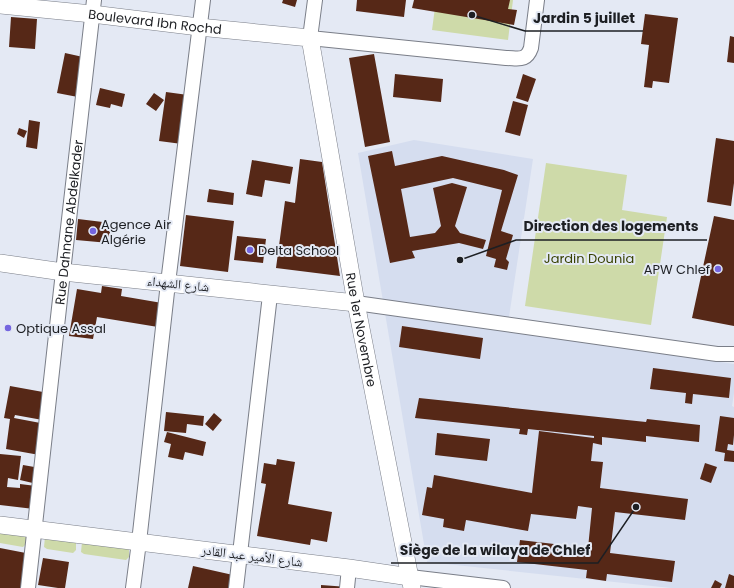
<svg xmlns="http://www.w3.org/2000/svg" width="734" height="588" viewBox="0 0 734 588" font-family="Poppins,'Noto Naskh Arabic',sans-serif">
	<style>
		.built { fill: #d5ddef }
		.green { fill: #cedaa9 }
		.building { fill: #562817 }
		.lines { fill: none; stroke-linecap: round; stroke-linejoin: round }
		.minor-casing { stroke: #7a7e88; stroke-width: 16 }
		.tertiary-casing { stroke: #7a7e88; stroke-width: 18 }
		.minor { stroke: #fff; stroke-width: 14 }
		.tertiary { stroke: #fff; stroke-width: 17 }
		.poi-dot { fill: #7465df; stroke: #e4e9f4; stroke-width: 1.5 }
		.labels { text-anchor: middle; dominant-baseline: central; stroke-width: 4; stroke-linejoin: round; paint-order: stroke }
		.street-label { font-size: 13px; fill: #1d1f23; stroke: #e4e9f4 }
		.poi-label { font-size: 13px; fill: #1d1f23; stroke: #e4e9f4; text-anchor: start }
		.park-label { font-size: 13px; fill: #384202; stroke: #e4e9f4 }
		.leader { fill: none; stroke: #1d1f23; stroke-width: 1.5 }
		.callout-dot { fill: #1d1f23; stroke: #e4e9f4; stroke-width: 1.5 }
		.callout-label { font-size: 14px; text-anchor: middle; font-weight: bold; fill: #1d1f23; stroke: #e4e9f4; stroke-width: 4; stroke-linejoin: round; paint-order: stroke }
	</style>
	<rect width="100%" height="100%" fill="#e4e9f4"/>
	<!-- built -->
	<path class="built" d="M414 140 533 159 507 330 734 364V393L732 406 734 407V588H671L427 562 358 153Z"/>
	<!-- green -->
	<path class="green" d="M436 0H513L508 40 432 30Z
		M546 163 627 175 622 210 667 217 651 325 525 306Z
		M0 529 26 536V544L23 547 0 543Z
		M45 537 76 542V550L73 553 47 549 44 547Z
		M82 542 129 549V557L126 560 84 554 81 552Z"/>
	<!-- building -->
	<path class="building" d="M283 0H297L295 7 282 3Z
		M357 0H406L404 17 356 11Z
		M414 0H510L508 9 517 10 514 25 412 8Z
		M645 14 678 18 669 83 653 81 652 88 644 87 649 45 641 44Z
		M11 17 37 19 35 49 9 47Z
		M730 36 734 37V63L727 62Z
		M65 53 92 59 83 98 57 93Z
		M374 54 390 142 365 147 349 58Z
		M395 74 443 79 441 102 393 97Z
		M523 74 536 79 528 102 516 98Z
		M100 88 125 94 122 107 111 104 110 108 96 105Z
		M166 92 188 95 182 144 159 141Z
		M154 93 164 100 156 111 146 104Z
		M513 101 528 105 520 136 505 132Z
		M29 120 40 122 37 149 26 147Z
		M19 128 27 131 24 138 17 134Z
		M716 138 734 141V183L731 206 707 202Z
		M392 151 395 166 442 156 504 170 518 175 501 231 513 235 506 259 509 262 507 270 494 267 496 259 486 256 502 190 453 178 401 189 410 237 435 233 441 226 433 188 452 183 467 187 455 226 460 233 486 240 483 249 459 243 412 251 415 258 390 263 368 156Z
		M300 159 322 162 340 276 276 268 285 201 295 203Z
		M252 160 293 167 290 184 265 180 262 197 246 194Z
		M209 189 234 193 233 205 207 202Z
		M186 215 234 221 228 272 180 266Z
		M714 216 734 220V326L692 318Z
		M78 219 111 223 109 243 76 240Z
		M237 236 266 239 263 263 234 260Z
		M102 286 122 289 121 296 162 303 158 327 97 317 93 339 69 336 77 289 101 293Z
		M402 326 483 338 480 359 399 347Z
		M653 368 731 378 729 398 693 394 692 404 685 403 686 393 650 389Z
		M10 386 54 394 48 421 15 415 14 418 51 425 45 456 6 449 10 419 4 418Z
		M419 398 646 422 647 419 700 425 699 442 646 436V442L602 437V445L593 443 591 461 603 462 600 488 688 499 685 520 615 512 610 553 675 561 672 582 607 574 606 581 586 578 587 570 517 562 520 540 588 548 592 508 578 506 576 519 531 514 528 531 466 520 464 531 443 527 444 519 422 515 427 487 432 488 434 475 532 493 539 431 594 438V436L528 429 527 435 519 434 520 429 415 418Z
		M166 412 204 416 203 426 187 424 186 433 164 431Z
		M214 413 222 420 213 431 205 424Z
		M720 416 734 418V435L733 445 728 444 727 450 734 451V462L724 461 725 453 715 451Z
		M167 432 206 442 203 456 185 452 183 460 168 457 171 444 164 442Z
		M437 433 490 439 487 461 435 455Z
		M0 454 21 456 18 480 8 478 7 487 20 488V484L36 486 34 509 0 505Z
		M277 459 295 462 288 504 332 512 327 542 311 539 310 545 257 536 266 484 261 483 264 463 276 465Z
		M705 463 717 467 711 483 700 479Z
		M23 465 40 468 37 484 20 480Z
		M0 548 31 554 24 588H0Z
		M43 558 69 562 65 588H58L38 585Z
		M193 566 233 575 230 588H188Z
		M729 574 734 576V588H725Z
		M715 580 722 584 720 588H711Z
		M321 585 348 587V588H321Z"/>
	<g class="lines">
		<!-- minor casing -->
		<g class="minor-casing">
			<g id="minor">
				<path d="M315 0 310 38 506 58C518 58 526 62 531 48L537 0"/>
				<path d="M356 303 717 354H734"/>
				<path d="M410 577 503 588"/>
				<path id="s1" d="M28 588 63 272 94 0"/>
				<path d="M133 588 139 542 168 283 203 0"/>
				<path d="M236 588 270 295"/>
				<path d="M347 588 349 568"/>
			</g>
		</g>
		<!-- tertiary casing -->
		<g class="tertiary-casing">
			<g id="tertiary">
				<path id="s2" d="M0 5 92 14 199 27 310 38 356 303 412 588"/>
				<path d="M0 263 63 272 356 303"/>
				<path d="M0 525 349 568 410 577"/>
			</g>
		</g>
		<!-- minor -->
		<use href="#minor" class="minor"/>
		<!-- tertiary -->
		<use href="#tertiary" class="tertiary"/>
	</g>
	<!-- markers -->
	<g class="poi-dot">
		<circle cx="93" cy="231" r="4"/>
		<circle cx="250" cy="250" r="4"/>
		<circle cx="718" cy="269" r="4"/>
		<circle cx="8" cy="328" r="4"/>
	</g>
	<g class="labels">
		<!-- street labels -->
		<g class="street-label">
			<text stroke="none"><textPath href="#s2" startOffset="156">Boulevard Ibn Rochd</textPath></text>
			<text stroke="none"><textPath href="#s1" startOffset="368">Rue Dahnane Abdelkader</textPath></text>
			<text transform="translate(178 284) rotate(6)">شارع الشهداء</text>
			<text stroke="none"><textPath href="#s2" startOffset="608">Rue 1er Novembre</textPath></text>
			<text transform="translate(252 556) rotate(7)">شارع الأمير عبد القادر</text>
		</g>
		<!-- poi labels -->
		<g class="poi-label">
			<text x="101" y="224">Agence Air<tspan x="101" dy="15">Algérie</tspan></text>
			<text x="258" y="250">Delta School</text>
			<text x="710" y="269" text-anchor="end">APW Chlef</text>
			<text x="16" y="328">Optique Assal</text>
		</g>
		<!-- park labels -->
		<g class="park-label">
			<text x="589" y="258">Jardin Dounia</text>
		</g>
	</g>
	<!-- callouts -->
	<path class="leader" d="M472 15L525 31H643M460 260L516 240H707M636 507L598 563H391"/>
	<g class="callout-dot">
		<circle cx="472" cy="15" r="4"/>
		<circle cx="460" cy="260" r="4"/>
		<circle cx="636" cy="507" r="4"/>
	</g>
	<g class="callout-label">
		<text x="584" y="23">Jardin 5 juillet</text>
		<text x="611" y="231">Direction des logements</text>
		<text x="495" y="555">Siège de la wilaya de Chlef</text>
	</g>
</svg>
